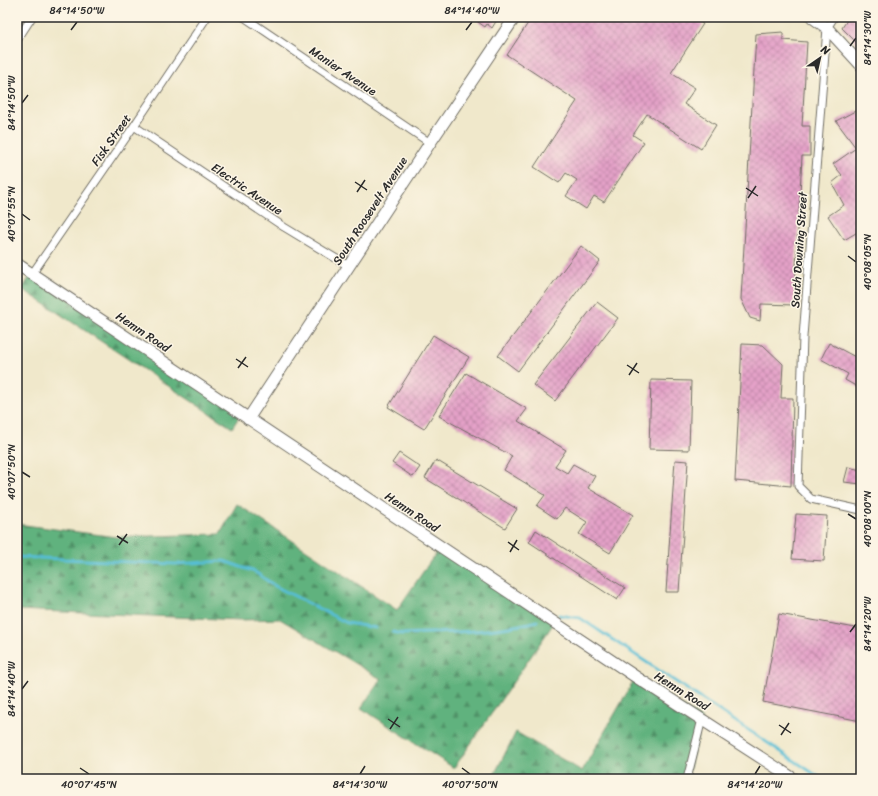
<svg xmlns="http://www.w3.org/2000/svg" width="878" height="796" viewBox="0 0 878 796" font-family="Sriracha,sans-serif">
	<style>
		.forest { fill: url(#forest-firs); stroke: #466e54 }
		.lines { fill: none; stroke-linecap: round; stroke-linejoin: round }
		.stream { stroke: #57bed5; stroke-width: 3 }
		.building { fill: url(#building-cross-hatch) }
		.street-casing { stroke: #706d63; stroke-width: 9 }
		.secondary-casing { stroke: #706d63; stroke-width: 13 }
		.street { stroke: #fff; stroke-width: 7 }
		.secondary { stroke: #fff; stroke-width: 11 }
		.ticks { fill: none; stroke: #2b2b2b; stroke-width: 1.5 }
		.labels { text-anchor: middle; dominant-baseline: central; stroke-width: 3; stroke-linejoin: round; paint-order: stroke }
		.street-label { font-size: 12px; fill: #2b2b2b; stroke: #fcf5e5 }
		.neatline { fill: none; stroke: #2b2b2b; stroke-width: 1.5 }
		.ticks-label { font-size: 10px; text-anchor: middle; fill: #2b2b2b }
	</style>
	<defs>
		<pattern id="forest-firs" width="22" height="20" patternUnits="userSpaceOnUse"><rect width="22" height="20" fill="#61b27e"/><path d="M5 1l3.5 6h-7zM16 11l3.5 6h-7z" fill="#509167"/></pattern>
		<pattern id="building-cross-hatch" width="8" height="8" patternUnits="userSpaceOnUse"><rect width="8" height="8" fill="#e4a1c8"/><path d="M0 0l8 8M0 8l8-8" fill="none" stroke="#b983a3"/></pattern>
	</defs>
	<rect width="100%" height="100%" fill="#fcf5e5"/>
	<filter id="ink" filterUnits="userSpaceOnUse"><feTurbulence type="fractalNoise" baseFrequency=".025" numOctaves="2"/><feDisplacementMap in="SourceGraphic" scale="8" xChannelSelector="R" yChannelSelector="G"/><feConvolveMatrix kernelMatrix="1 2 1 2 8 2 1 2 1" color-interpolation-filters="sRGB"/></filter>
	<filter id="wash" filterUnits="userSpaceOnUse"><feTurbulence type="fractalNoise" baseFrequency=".012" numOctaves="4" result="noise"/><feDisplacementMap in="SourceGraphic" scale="16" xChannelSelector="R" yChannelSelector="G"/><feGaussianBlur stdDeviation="0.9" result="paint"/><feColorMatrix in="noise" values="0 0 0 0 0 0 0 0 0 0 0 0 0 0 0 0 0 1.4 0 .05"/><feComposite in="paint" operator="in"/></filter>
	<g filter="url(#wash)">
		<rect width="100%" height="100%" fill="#f0e8cb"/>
		<!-- forest -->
		<path class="forest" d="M32 274 241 414 232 428 22 289Z
			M237 504 397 610 440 547 554 623 454 768 361 708 381 679 280 619 241 620 17 610V524L116 537 220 534Z
			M636 677 702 719 687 779H492L516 732 582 771Z"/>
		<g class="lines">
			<!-- stream -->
			<path class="stream" d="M17 557 175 564 224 561 255 572 275 586 347 623 376 628
				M559 615 580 618 822 779
				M393 632 403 634C448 632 494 633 537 621"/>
		</g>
		<g id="blocks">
			<!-- building -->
			<path class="building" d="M476 17H497L498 18 492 28 487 24 485 27 478 22 479 19Z
				M532 17H692L703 24 671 73 695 88 684 104 716 125 701 149 647 114 633 135 644 142 604 202 594 196 586 209 566 196 577 180 566 173 559 183 534 167 577 101 507 55Z
				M849 17H861V47L842 28Z
				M783 32V40L807 42 802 126H810V156H802L794 305 761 304 760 321 750 318 741 299 756 34Z
				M857 110 861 115V230L844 240 828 216 844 205 832 183 842 175 833 164 856 148 836 121Z
				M581 246 600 261 518 371 498 356Z
				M597 302 618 318 555 401 533 385Z
				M433 335 469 357 424 429 388 407Z
				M829 343 861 360V389L845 380 848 374 821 359Z
				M742 344 763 345 783 364 781 398H793L791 486 735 481Z
				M466 373 527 409 518 421 566 450 555 466 567 473 573 464 595 476 588 488 633 515 610 553 579 534 587 522 565 508 557 519 537 506 545 495 504 470 512 456 439 416Z
				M651 380 691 381 689 450 649 449Z
				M399 453 420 467 413 477 392 463Z
				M436 460 517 509 505 528 425 478Z
				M675 460 688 461 679 592H666Z
				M848 467 861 470V484L844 482Z
				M796 514 827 516 824 561 792 559Z
				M536 530 625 588 617 600 529 542Z
				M779 614 861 629V721L763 702Z"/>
		</g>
	</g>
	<g filter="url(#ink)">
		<use href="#blocks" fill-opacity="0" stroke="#706d63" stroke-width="1"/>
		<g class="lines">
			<!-- street casing -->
			<g class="street-casing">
				<path id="street" d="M244 17 430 143
					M834 17 827 28 803 337 798 486 811 499 861 510
					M17 40 32 17
					M134 126 284 227 350 267
					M32 274 134 126 207 17
					M687 779 702 719"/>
			</g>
			<!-- secondary casing -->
			<g class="secondary-casing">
				<path id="secondary" d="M812 17 827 28 861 65
					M17 264 636 677 794 779
					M248 419 430 143 515 17"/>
			</g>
			<!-- street -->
			<use href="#street" class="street"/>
			<!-- secondary -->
			<use href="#secondary" class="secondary"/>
		</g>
	</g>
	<!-- ticks -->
	<path class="ticks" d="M71 30 77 22M466 30 472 22M850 46 856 38M22 103 28 95M355 182 367 190M746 188 758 196M357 192 365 180M748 198 756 186M22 214 30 220M848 256 856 262M236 359 248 367M627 365 639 373M238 368 246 357M629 375 637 363M22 472 30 477M848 514 856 519M117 536 128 543M508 542 519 550M119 545 127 534M510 552 517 540M850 632 856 624M22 689 28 681M388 719 400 727M779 725 791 733M390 729 398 717M781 735 789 723M80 768 89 774M462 768 470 774M360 774 365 766M755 774 760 766"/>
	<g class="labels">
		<!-- street labels -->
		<g class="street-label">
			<text transform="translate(343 71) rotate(34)">Manier Avenue</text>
			<text transform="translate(111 140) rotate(-55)">Fisk Street</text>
			<text transform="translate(247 189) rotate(34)">Electric Avenue</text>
			<text transform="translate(370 211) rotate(-57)">South Roosevelt Avenue</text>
			<text transform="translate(799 250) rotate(-86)">South Downing Street</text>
			<text transform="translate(143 332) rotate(34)">Hemm Road</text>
			<text transform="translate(412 512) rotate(34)">Hemm Road</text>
			<text transform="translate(682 691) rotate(32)">Hemm Road</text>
		</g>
	</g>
	<!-- margin -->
	<rect width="878" height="796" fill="none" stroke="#fcf5e5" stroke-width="44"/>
	<!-- north arrow -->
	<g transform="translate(820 58) rotate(34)" stroke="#fcf5e5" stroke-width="3" paint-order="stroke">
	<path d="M0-3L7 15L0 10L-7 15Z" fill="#2b2b2b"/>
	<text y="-6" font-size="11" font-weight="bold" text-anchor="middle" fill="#2b2b2b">N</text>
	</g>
	<rect x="22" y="22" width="834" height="752" class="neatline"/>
	<g class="ticks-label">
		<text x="77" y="14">84°14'50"W</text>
		<text x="472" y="14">84°14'40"W</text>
		<text transform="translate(867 38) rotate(-90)" y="4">84°14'30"W</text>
		<text transform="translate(11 103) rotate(-90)" y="4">84°14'50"W</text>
		<text transform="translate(11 214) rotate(-90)" y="4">40°07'55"N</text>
		<text transform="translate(867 262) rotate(-90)" y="4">40°08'05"N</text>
		<text transform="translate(11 472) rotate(-90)" y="4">40°07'50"N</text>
		<text transform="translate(867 519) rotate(-90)" y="4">40°08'00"N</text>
		<text transform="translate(867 624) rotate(-90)" y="4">84°14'20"W</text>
		<text transform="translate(11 689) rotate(-90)" y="4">84°14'40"W</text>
		<text x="89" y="788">40°07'45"N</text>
		<text x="360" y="788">84°14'30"W</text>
		<text x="470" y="788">40°07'50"N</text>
		<text x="755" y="788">84°14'20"W</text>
	</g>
</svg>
